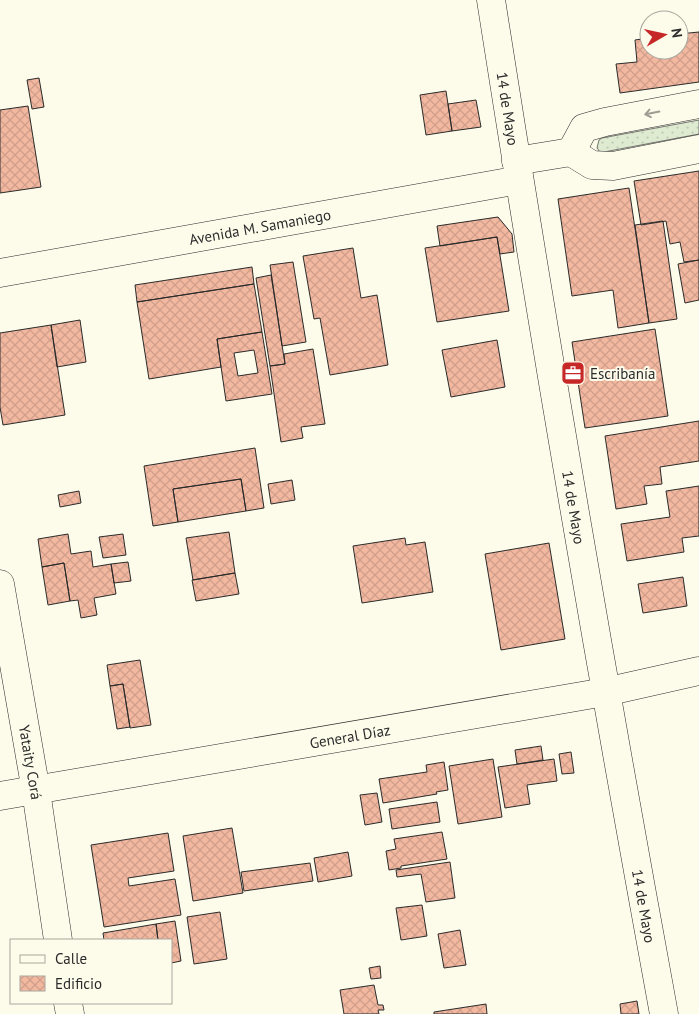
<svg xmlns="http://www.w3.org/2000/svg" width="699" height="1014" viewBox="0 0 699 1014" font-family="'PT Sans',sans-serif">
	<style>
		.grass { fill: url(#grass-dots); stroke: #74746e }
		.building { fill: url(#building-cross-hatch); stroke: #2b2b2b; fill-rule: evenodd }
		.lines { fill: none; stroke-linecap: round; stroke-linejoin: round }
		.street-casing { stroke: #2b2b2b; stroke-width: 29 }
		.street { stroke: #fdfbea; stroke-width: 28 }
		.oneway { stroke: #9e9d94 }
		.labels { text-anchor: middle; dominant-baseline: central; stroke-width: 4; stroke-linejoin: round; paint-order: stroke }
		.street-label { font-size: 15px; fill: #2b2b2b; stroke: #fdfbea }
		.poi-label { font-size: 15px; fill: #2b2b2b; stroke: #fdfbea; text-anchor: start }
	</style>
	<defs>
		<pattern id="grass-dots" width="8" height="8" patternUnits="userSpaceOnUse" patternTransform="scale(1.25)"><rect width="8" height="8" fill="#deebd1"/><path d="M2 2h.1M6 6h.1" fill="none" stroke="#bfcab4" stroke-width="1.8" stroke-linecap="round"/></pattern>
		<pattern id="building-cross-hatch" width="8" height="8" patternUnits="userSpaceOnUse" patternTransform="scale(1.25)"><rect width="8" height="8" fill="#f2b8a0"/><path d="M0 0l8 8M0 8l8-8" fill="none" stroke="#d09e8a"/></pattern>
	</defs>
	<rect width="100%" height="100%" fill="#fdfbea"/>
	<!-- grass -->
	<path class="grass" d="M699 120V134L604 152H600L597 148 599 140 602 138Z"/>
	<!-- building -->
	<path class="building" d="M699 32V82L620 93 616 64 637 62 635 40 649 38V50H679V34Z
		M39 78 44 107 32 109 27 80Z
		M446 91 452 131 426 135 420 95Z
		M476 100 481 127 452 131 448 104Z
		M28 106 41 187 0 193V110Z
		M699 171V260L684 262 680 242 670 244 666 221 641 225 634 181Z
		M629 188 649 323 618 328 613 290 572 296 558 199Z
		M498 217 512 234 514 252 500 254 497 237 440 246 437 226Z
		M663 221 677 319 649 323 635 225Z
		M497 237 509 311 437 322 425 248Z
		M353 248 361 298 377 295 388 365 330 375 320 318 314 319 303 256Z
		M699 260V300L685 303 678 264Z
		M293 262 306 342 282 346 270 265Z
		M252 267 254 284 137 302 135 285Z
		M271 275 285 364 270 366 256 278Z
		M254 284 262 332 217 339 221 367 149 379 137 302Z
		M80 320 86 362 57 367 51 325Z
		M51 325 65 415 3 425 0 407V333Z
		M655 329 668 416 585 428 572 342Z
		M262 332 272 394 226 401 217 339ZM254 350 258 373 238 376 234 353Z
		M497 340 505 387 451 397 442 350Z
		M313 349 325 424 301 427 303 438 281 442 270 366 285 364 284 354Z
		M699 421V461L660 467 662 484 644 486 647 504 616 509 605 436Z
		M255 448 264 508 246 511 241 479 173 489 178 522 153 526 144 466Z
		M241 479 246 511 178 522 173 489Z
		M292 480 295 500 271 504 268 484Z
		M699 486V536L682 538 684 552 627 561 621 524 670 517 666 491Z
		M79 491 81 503 60 507 58 495Z
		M229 532 235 573 193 580 186 538Z
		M68 534 71 554 91 551 93 567 111 564 116 594 94 598 97 615 81 618 78 600 70 601 64 563 42 567 38 539Z
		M123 534 126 555 103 558 99 537Z
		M405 538 406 545 425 542 433 592 362 603 353 546Z
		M549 543 565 639 501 650 485 554Z
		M128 562 131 581 114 583 111 564Z
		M64 563 70 601 48 605 42 567Z
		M235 573 239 594 196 601 192 580Z
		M683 577 687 606 643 613 638 584Z
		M140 660 151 725 130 728 123 684 110 686 107 665Z
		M123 684 130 727 117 729 110 686Z
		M541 746 543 760 517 764 515 750Z
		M571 752 574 773 562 774 559 754Z
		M493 759 502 817 458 824 449 766Z
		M554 759 557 781 527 785 530 804 505 808 498 767Z
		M444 762 448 790 436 792 437 794 383 803 379 779 427 772 426 765Z
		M377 793 382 822 365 825 360 795Z
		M437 802 440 822 392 829 389 809Z
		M232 828 243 893 193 901 183 836Z
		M442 832 447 859 401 866V868L389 870 386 851 396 849 394 839Z
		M168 833 174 871 128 878 129 886 175 879 181 915 104 927 91 845Z
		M348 852 352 876 318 882 314 858Z
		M450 862 455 898 426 902 421 874 397 877 396 870Z
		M310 863 313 881 244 891 241 872Z
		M422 905 427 936 401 940 396 908Z
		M220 912 227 959 194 964 187 917Z
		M175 921 181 961 171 963V940H158L156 924Z
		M156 924 158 940H104L103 933Z
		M460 930 466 965 444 968 438 934Z
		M380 966 381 978 371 979 369 968Z
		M374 985 378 1005H383L384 1010H378L379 1014H344L340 990Z
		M637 1001 639 1014H621L620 1004Z
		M486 1004 487 1014H434V1012Z"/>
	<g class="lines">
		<!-- street casing -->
		<g class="street-casing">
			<g id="street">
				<path id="s1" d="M491 0C544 339 602 677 664 1014"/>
				<path d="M571 152 584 128 605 122 699 104"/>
				<path d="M516 161 571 152 592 165 613 166 699 149"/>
				<path id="s2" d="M0 273 519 180"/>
				<path id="s3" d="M0 584 36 791 58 940"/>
				<path id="s4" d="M0 796 605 692 699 671"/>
				<path d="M68 1003 70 1014"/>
			</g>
		</g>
		<!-- street -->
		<use href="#street" class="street"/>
	</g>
	<!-- one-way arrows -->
	<defs><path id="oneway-shaft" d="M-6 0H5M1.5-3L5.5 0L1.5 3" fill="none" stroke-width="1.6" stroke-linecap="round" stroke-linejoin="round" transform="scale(1.25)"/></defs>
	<use class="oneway" href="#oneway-shaft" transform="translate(652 113) rotate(169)"/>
	<!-- icons -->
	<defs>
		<g id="office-square" transform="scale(1.25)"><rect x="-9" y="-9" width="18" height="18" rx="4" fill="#c62828" stroke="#fdfbea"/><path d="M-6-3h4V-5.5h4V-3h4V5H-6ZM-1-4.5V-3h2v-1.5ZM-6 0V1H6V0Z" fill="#fff"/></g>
	</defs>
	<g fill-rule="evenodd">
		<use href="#office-square" x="573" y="373"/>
	</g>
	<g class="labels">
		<!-- street labels -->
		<g class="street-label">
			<text stroke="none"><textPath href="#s1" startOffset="110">14 de Mayo</textPath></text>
			<text stroke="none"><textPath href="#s2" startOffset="264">Avenida M. Samaniego</textPath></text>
			<text stroke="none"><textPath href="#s1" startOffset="514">14 de Mayo</textPath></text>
			<text stroke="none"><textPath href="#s4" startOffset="355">General Díaz</textPath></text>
			<text stroke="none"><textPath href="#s3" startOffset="181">Yataity Corá</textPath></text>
			<text stroke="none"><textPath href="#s1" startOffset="919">14 de Mayo</textPath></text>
		</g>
		<!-- poi labels -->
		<g class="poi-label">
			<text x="590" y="373">Escribanía</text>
		</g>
	</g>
	<!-- legend -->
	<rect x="10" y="939" width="162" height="65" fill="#fdfbea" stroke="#a9a89e"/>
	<rect x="20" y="955" width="25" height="8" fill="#fdfbea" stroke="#a9a89e"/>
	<text x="55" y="964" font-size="15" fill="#2b2b2b">Calle</text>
	<rect x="20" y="976" width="25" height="15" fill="url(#building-cross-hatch)" stroke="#a9a89e"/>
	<text x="55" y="989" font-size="15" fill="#2b2b2b">Edificio</text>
	<!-- north arrow -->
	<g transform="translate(664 35) rotate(81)"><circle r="24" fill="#fdfbea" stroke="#a9a89e"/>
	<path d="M0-4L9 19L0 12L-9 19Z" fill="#c62828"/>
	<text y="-8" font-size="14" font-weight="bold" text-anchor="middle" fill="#2b2b2b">N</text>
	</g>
</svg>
